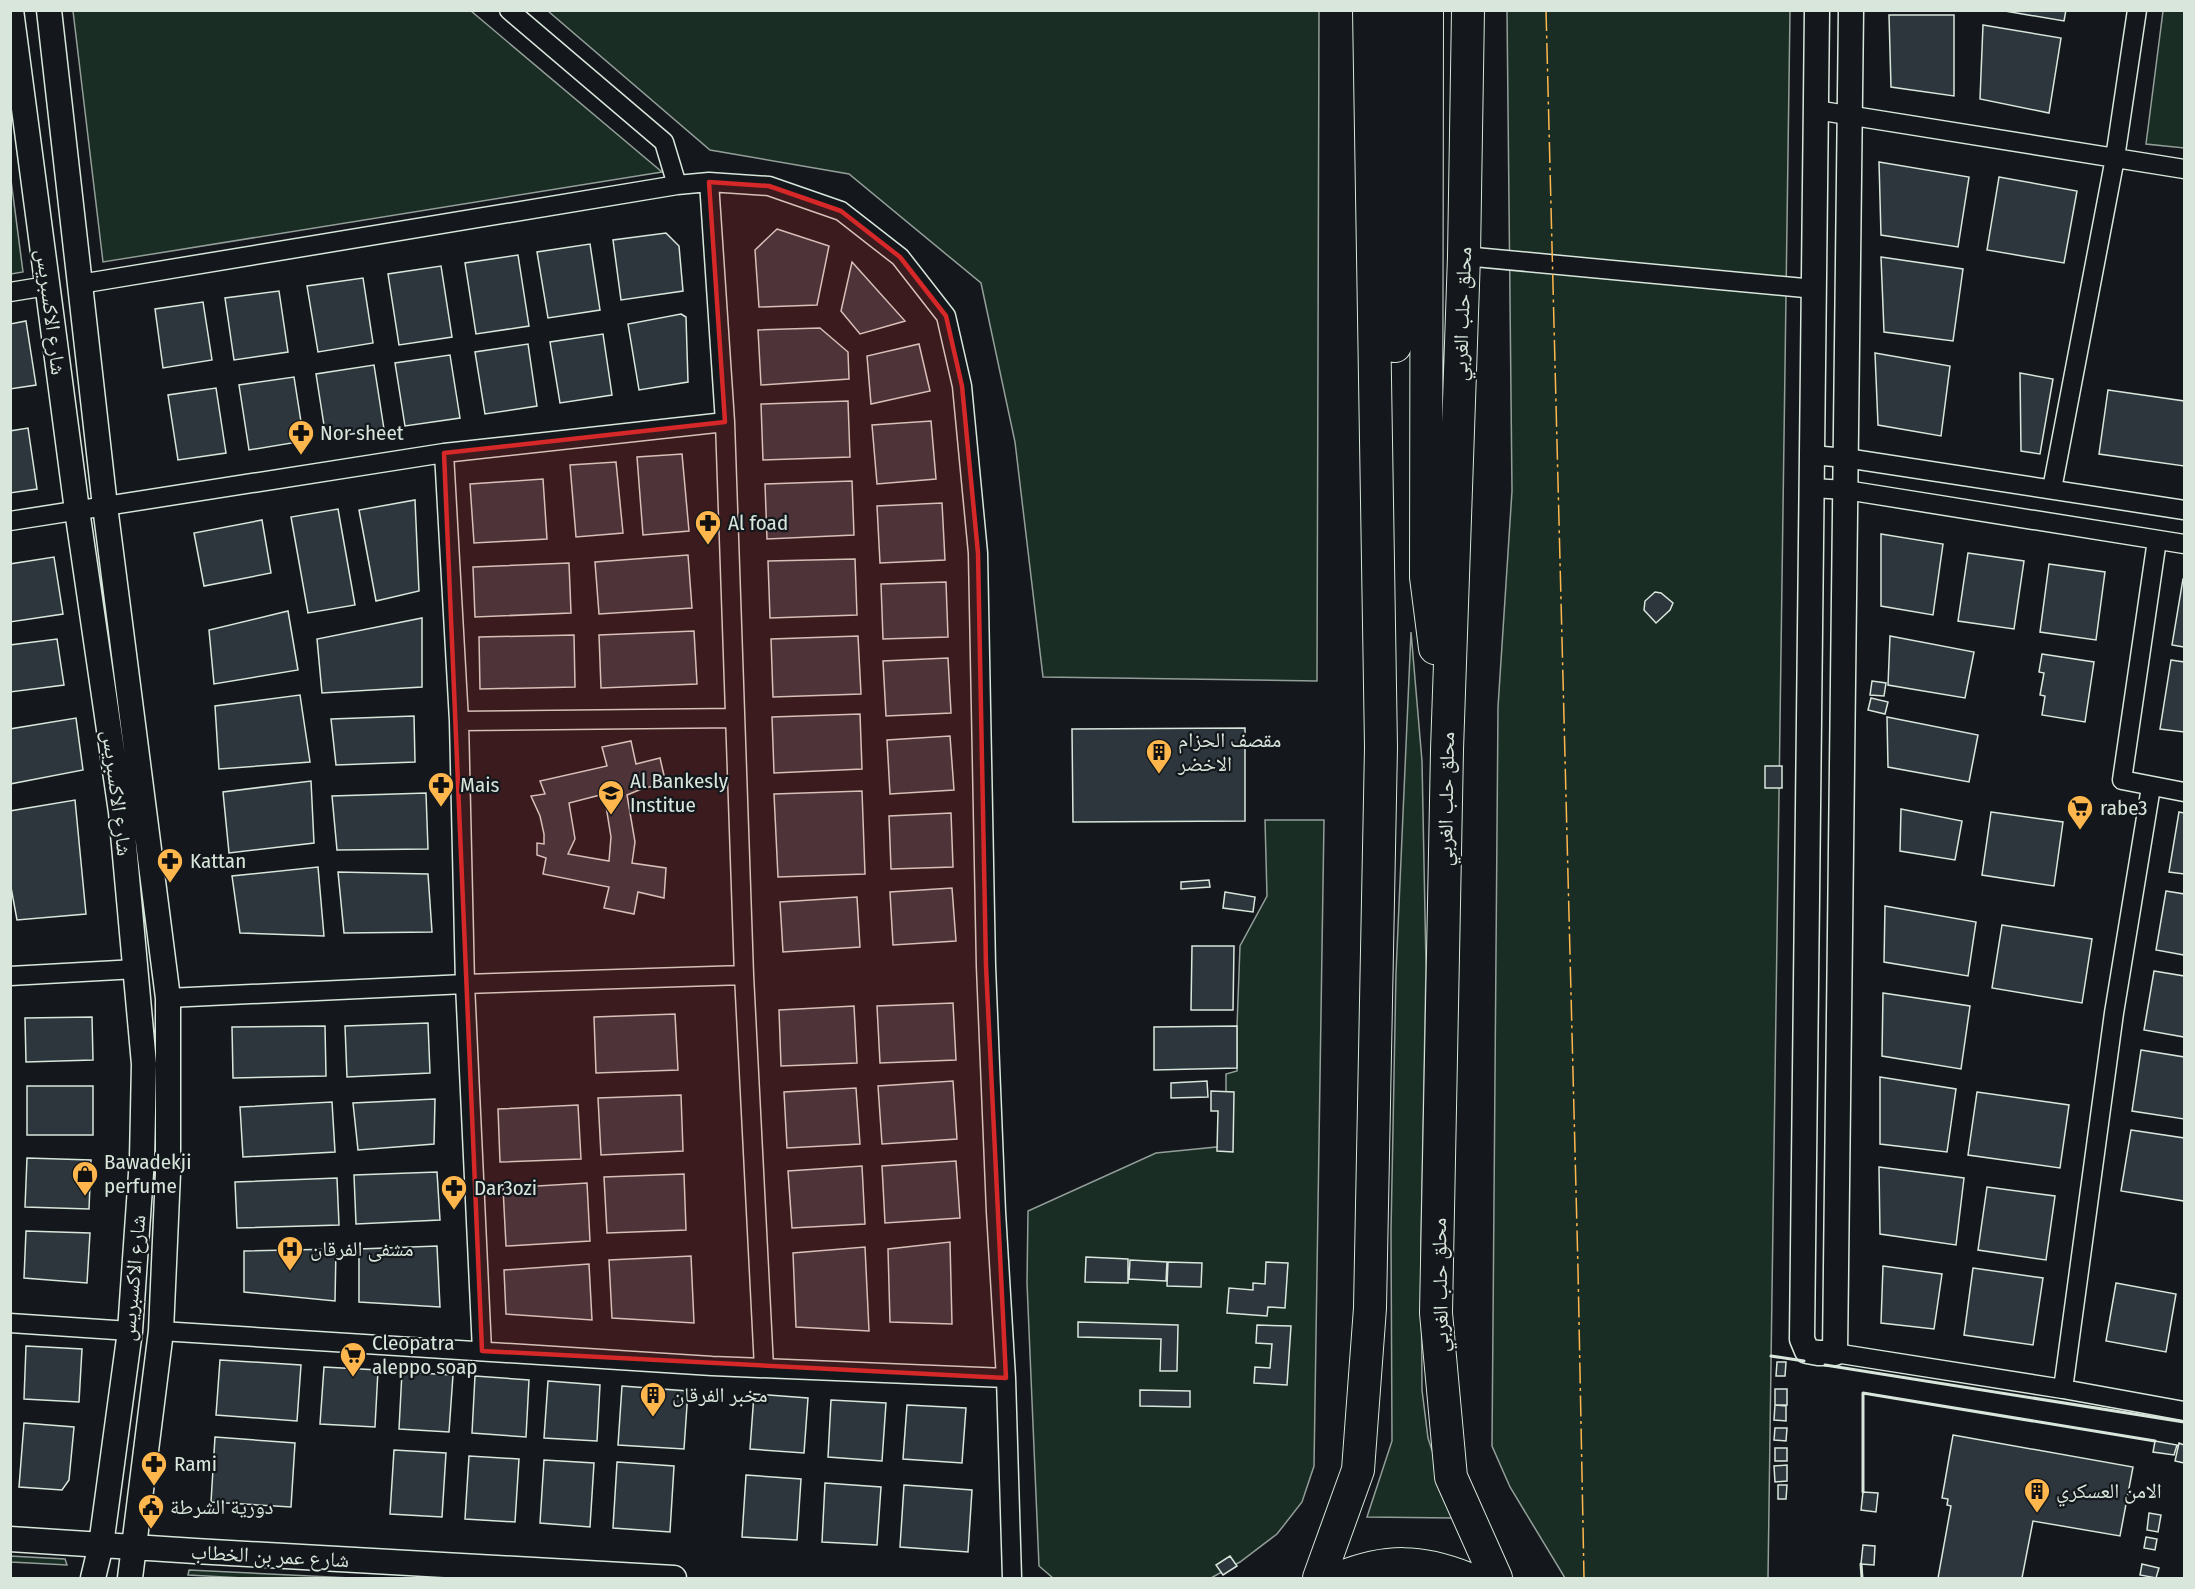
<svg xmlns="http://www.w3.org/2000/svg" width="2195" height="1589" viewBox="0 0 2195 1589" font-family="'Fira Sans Condensed','Noto Naskh Arabic',sans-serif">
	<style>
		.green { fill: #1a2d24; stroke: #939e99; stroke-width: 1.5 }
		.building { fill: #2c363c; stroke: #d8e6dc; stroke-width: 1.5; fill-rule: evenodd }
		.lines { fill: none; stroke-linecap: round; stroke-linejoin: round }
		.street-casing { stroke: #d8e6dc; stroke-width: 21 }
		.secondary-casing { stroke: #d8e6dc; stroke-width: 27 }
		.highway-casing { stroke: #d8e6dc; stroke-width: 34 }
		.street { stroke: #14181c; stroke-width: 18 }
		.secondary { stroke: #14181c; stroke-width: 24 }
		.highway { stroke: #14181c; stroke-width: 32 }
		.wall { stroke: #d8e6dc; stroke-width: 3 }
		.power { stroke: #ffb74d; stroke-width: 1.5; stroke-dasharray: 21 4.5 3 4.5; stroke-linecap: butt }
		.marked { fill: #d62828; fill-opacity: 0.2; stroke: #d62828; stroke-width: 4.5; stroke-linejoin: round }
		.labels { text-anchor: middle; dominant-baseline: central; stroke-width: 4.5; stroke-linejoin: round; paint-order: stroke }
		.street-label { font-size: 21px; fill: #d8e6dc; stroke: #14181c }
		.poi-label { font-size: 21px; fill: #d8e6dc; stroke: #14181c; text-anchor: start }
	</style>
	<rect width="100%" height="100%" fill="#14181c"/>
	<!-- green -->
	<path class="green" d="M73 11H471L662 172 103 262Z
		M548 11H1319L1317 681 1043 677 1015 442 981 283 849 174 710 150Z
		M1507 11H1790L1768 1578H1565L1510 1487 1492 1446 1498 707 1512 491Z
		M2163 11H2184V148L2146 144Z
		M11 180 23 272 11 274H10Z
		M1411 632 1422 761 1426 966 1421 1240 1422 1390 1428 1438 1454 1518 1367 1517 1392 1441 1391 1231 1396 973Z
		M1265 820H1324L1314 1466 1302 1502 1277 1534 1240 1562 1211 1578H1053L1039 1566 1027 1283 1028 1211 1156 1153 1226 1146V1074L1237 1071V1026L1240 946 1267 896Z
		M10 1556 65 1559 67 1565 11 1562Z
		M189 1570 351 1578H243L188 1575Z"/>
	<!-- building -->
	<path class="building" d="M1999 10H2066L2064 21Z
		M1889 15H1954V96L1891 87Z
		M1983 25 2061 38 2049 113 1980 99Z
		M1879 162 1969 177 1958 247 1881 235Z
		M1999 177 2077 191 2064 263 1987 250Z
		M777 229 829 246 817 305 759 307 755 250Z
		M666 233 679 246 683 291 621 300 613 240Z
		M590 244 600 310 548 318 537 252Z
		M518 255 529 326 476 334 465 263Z
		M1881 257 1963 269 1953 341 1884 332Z
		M852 262 905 321 860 334 841 311Z
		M441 266 452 337 399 345 388 274Z
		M363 278 373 343 318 352 307 286Z
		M279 291 288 352 234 360 225 298Z
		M203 302 212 360 163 368 155 309Z
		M681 314 686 317 688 382 639 390 628 324Z
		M26 321 36 385 10 389V324Z
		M820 328 848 352 849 379 761 385 758 330Z
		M603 334 612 395 560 403 550 342Z
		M528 344 537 406 485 414 475 352Z
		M919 344 930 391 871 404 867 356Z
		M1875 353 1950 366 1941 436 1878 425Z
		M450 355 460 418 405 426 395 363Z
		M374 365 384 429 326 438 316 374Z
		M2020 373 2053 379 2040 454 2021 451Z
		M294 377 304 441 249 450 239 385Z
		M216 388 226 453 178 460 168 395Z
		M2108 390 2184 401V466L2099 454Z
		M848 401 850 457 763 460 761 404Z
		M931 421 936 479 877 484 872 425Z
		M28 428 37 489 10 493V431Z
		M682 454 689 531 643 535 637 457Z
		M616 462 623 533 576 537 570 465Z
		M543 479 547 539 474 543 470 484Z
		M852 481 854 535 767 539 765 484Z
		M415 500 419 591 376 601 359 510Z
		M942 503 945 560 880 563 877 506Z
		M338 509 355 605 308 613 291 517Z
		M262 520 271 573 204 586 194 533Z
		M1881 534 1943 544 1933 615 1881 606Z
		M1968 553 2024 561 2014 629 1958 621Z
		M688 555 692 608 599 614 595 562Z
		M54 557 63 614 10 622V564Z
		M855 559 857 615 770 618 768 561Z
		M569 563 571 613 475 617 473 567Z
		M2049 564 2105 572 2096 640 2040 632Z
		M2183 579H2184V647L2172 645Z
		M946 582 948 637 883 639 881 584Z
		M1655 592 1661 593 1673 603 1670 610 1656 623 1644 610 1645 601Z
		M288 611 298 670 214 684 209 630Z
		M422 618V687L322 693 317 639Z
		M694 631 697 684 601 688 599 635Z
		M574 635 575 687 480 689 479 637Z
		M858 636 861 694 773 697 771 639Z
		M1890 636 1974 652 1965 698 1888 685Z
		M57 639 64 685 10 692V645Z
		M2042 654 2094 662 2085 722 2042 715 2045 696 2040 695 2044 673 2039 672Z
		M948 658 951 713 886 716 883 661Z
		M2171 660 2184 662V732L2160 729Z
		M1872 681 1886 683 1884 696 1870 695Z
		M300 695 310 762 219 769 215 706Z
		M1871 698 1888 702 1885 714 1868 710Z
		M860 714 862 769 774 773 772 717Z
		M414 716 415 762 336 765 331 719Z
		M1887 717 1978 735 1969 782 1888 767Z
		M76 718 83 770 10 784V729Z
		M1245 728V821L1073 822 1072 729Z
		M950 736 954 790 890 794 887 740Z
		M631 741 636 764 660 758 666 784 644 788 627 795 635 842 632 863 666 868 664 898 638 892 634 914 604 908 609 887 543 874 546 858 537 855V843L544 844V834L540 816 531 796 545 794 540 781 607 766 602 747ZM604 794 611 837 609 861 568 854 575 839 569 803Z
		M1765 766H1782V788H1765Z
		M311 781 314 843 229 853 223 792Z
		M862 791 865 874 778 877 774 794Z
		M426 793 428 849 337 850 332 796Z
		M75 800 86 914 17 920 10 882V811Z
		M1901 809 1962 821 1955 860 1900 851Z
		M1991 812 2063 822 2054 886 1982 875Z
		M2179 812 2184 813V874L2169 872Z
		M951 813 953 867 891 869 889 816Z
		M318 867 324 936 240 933 232 876Z
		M338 872 428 874 432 932 344 933Z
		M1209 880 1210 887 1181 889V882Z
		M952 888 956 941 893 945 890 892Z
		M2166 891 2184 894V955L2156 950Z
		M1225 892 1255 897 1253 912 1223 908Z
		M857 897 860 947 783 952 780 902Z
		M1885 906 1976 922 1968 976 1884 962Z
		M2002 925 2092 939 2082 1003 1992 988Z
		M1192 946H1234L1233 1010H1191Z
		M2154 971 2184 976V1037L2144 1030Z
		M1883 993 1970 1006 1961 1069 1882 1056Z
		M953 1003 956 1060 880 1063 877 1006Z
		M854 1006 857 1063 781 1066 779 1010Z
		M675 1014 678 1070 596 1073 594 1017Z
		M92 1017 93 1060 26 1062 25 1018Z
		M428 1023 430 1073 347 1077 345 1026Z
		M325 1026 326 1076 233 1078 232 1027Z
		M1237 1026V1068L1154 1070V1027Z
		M2141 1050 2184 1057V1119L2132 1111Z
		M1880 1077 1956 1089 1947 1152 1880 1144Z
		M953 1081 957 1139 882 1144 878 1086Z
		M1207 1081 1208 1097 1171 1098V1083Z
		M27 1086H93V1135H27Z
		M856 1088 860 1144 787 1148 784 1092Z
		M1211 1091 1234 1092 1233 1152 1217 1151 1218 1111H1211Z
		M1977 1092 2069 1105 2060 1168 1968 1155Z
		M681 1095 683 1151 601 1155 598 1098Z
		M435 1099 434 1144 358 1150 353 1103Z
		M332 1102 335 1152 243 1157 240 1107Z
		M578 1105 581 1159 500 1162 498 1109Z
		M2131 1130 2184 1138V1201L2121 1191Z
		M27 1158 91 1160 89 1209 25 1207Z
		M956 1161 960 1218 885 1223 882 1166Z
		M862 1166 865 1224 792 1228 788 1171Z
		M1879 1167 1964 1178 1956 1245 1880 1234Z
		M437 1172 440 1220 356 1224 354 1175Z
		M684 1174 686 1230 607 1233 604 1177Z
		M337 1178 339 1225 237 1228 235 1182Z
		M587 1183 590 1241 506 1246 503 1188Z
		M1987 1187 2055 1196 2046 1260 1978 1250Z
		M26 1231 90 1233 87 1283 24 1278Z
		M950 1242 952 1324 890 1322 888 1249Z
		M437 1246 440 1307 359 1302V1249Z
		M865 1247 869 1331 796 1327 793 1253Z
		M336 1249 335 1301 244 1292V1251Z
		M691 1256 694 1323 612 1318 609 1260Z
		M1086 1257 1128 1259V1283L1085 1282Z
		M1130 1260 1167 1262 1166 1281 1129 1279Z
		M1168 1262 1202 1263 1201 1287 1167 1286Z
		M1266 1262 1288 1263 1285 1308 1268 1307 1267 1316 1227 1313 1229 1288 1253 1290V1283L1265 1284Z
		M589 1264 592 1320 506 1314 504 1270Z
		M1883 1266 1942 1274 1934 1329 1881 1323Z
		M1973 1268 2043 1278 2033 1345 1964 1335Z
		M2116 1283 2176 1294 2166 1352 2106 1341Z
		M1078 1322 1178 1325 1177 1371H1160L1161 1339 1078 1337Z
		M1257 1325 1291 1326 1287 1385 1254 1383 1255 1367 1270 1368 1272 1344 1256 1343Z
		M26 1346 82 1349 79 1402 24 1399Z
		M220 1360 301 1365 297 1421 216 1415Z
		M1777 1362H1786L1785 1376H1776Z
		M324 1367 378 1370 375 1427 320 1424Z
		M402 1372 453 1375 449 1432 399 1429Z
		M475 1376 529 1380 526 1437 472 1433Z
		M548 1381 600 1385 597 1441 544 1438Z
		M622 1386 688 1391 684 1449 618 1445Z
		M1775 1389H1787V1405H1775Z
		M1140 1390 1190 1391V1407L1140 1406Z
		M754 1394 808 1398 804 1453 750 1449Z
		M831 1400 886 1403 882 1461 828 1457Z
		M907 1405 966 1408 962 1463 903 1459Z
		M1775 1405 1786 1406V1421L1774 1420Z
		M24 1423 74 1427 69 1480 62 1490 19 1487Z
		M1775 1428H1787L1786 1441 1774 1440Z
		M1953 1435 2133 1467 2120 1536 2033 1521 2022 1578H1938L1951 1506 1947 1505 1948 1499 1942 1498Z
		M215 1437 295 1443 291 1507 211 1502Z
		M2155 1441 2177 1445 2174 1455 2153 1452Z
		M2179 1443 2184 1445V1463L2175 1461Z
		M1775 1448H1787V1461H1775Z
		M394 1450 446 1453 442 1517 390 1514Z
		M469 1456 519 1459 515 1522 465 1519Z
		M544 1460 594 1463 590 1527 540 1523Z
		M617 1462 674 1466 670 1532 613 1528Z
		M1787 1465V1481L1775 1482 1774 1466Z
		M746 1475 801 1479 797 1540 742 1537Z
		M825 1483 881 1487 877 1545 822 1542Z
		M904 1485 972 1490 968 1552 900 1547Z
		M1778 1485H1787L1786 1499H1778Z
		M1863 1492 1878 1493 1876 1512 1861 1510Z
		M2149 1513 2161 1515 2158 1532 2147 1530Z
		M2146 1537 2157 1539 2155 1550 2144 1548Z
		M1863 1545 1875 1546 1874 1565 1861 1564Z
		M1230 1556 1237 1566 1223 1575 1216 1565Z
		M2142 1564 2159 1568 2156 1578 2140 1575Z"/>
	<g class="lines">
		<!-- street casing -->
		<g class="street-casing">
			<path id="street" d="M509 10 664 142 677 185
				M1816 110 2184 169
				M709 182 725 422 744 975 764 1368
				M1464 256 1815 289
				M80 284 677 185 709 182 769 186 841 211 900 257 946 316 962 386 978 553 986 966 996 1212 1006 1378 1012 1578
				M10 292 47 286
				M444 453 459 721 465 984 482 1351
				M1812 455 1846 458 2184 510
				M1812 488 1846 490 2184 544
				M2052 489 2115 158 2137 10
				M10 521 444 453 725 422
				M2157 540 2122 780 2184 792
				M459 721 735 718
				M10 976 136 969
				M168 998 465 984 744 975
				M10 1323 130 1331
				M161 1331 712 1366 1006 1378
				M1835 1353 2063 1389 2184 1411
				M2063 1389 2114 1013 2151 787"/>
		</g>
		<!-- secondary casing -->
		<g class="secondary-casing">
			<path id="secondary" d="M11 10 77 510 121 812 144 1064 142 1159 130 1331 101 1545 93 1578
				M49 10 105 506 168 998V1173L161 1331 130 1578
				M1817 10 1802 1339 1807 1351 1818 1353H1835L1851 10
				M10 1539 195 1551 674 1578"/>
		</g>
		<!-- highway casing -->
		<g class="highway-casing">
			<path id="highway" d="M1427 10 1426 577 1435 648
				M1468 10 1464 256 1447 750 1436 1313 1451 1477 1496 1578
				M1395 346 1399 10
				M1319 1578 1358 1470 1370 1308 1381 747 1369 10
				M1340 1578C1386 1559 1421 1560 1466 1578"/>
		</g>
		<!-- street -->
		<use href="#street" class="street"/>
		<!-- secondary -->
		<use href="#secondary" class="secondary"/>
		<!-- highway -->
		<use href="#highway" class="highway"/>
		<!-- wall -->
		<path class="wall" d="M1771 1356 1804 1361
			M1825 1365 2184 1422
			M1863 1492V1393L2155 1441
			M1861 1564 1862 1578"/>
		<!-- power -->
		<path class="power" d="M1546 10 1578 1269 1584 1578"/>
	</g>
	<!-- marked area -->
	<path class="marked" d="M709 182 769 186 841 211 900 257 946 316 962 386 978 553 986 966 1006 1378 482 1351 444 453 725 422Z"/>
	<!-- icons -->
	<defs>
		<g id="pharmacy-pin" transform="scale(1.35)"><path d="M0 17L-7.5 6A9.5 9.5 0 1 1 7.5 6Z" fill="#ffb74d" stroke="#14181c"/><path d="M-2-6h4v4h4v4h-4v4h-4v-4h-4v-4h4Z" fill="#111"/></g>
		<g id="building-pin" transform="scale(1.35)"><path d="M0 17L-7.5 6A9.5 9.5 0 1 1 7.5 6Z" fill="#ffb74d" stroke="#14181c"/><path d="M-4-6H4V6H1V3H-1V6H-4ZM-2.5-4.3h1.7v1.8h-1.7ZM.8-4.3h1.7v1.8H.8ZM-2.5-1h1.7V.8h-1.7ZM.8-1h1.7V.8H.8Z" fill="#111"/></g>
		<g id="school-pin" transform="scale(1.35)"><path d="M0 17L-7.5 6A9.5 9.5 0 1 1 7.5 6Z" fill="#ffb74d" stroke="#14181c"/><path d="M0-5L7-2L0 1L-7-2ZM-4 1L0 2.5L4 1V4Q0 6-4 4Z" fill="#111"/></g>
		<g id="supermarket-pin" transform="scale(1.35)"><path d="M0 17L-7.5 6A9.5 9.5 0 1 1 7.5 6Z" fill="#ffb74d" stroke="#14181c"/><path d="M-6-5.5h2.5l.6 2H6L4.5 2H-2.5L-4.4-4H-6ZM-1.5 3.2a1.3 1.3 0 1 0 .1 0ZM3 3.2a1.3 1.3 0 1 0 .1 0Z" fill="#111"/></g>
		<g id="shop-pin" transform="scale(1.35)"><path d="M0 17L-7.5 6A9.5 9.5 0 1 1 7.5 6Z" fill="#ffb74d" stroke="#14181c"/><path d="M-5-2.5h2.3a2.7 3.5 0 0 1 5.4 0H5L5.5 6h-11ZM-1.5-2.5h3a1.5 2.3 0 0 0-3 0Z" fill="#111"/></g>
		<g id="hospital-pin" transform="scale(1.35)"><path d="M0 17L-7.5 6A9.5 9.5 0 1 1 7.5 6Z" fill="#ffb74d" stroke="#14181c"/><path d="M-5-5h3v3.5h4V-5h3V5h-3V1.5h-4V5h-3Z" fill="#111"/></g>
		<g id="civic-pin" transform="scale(1.35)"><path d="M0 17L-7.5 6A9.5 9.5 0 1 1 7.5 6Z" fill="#ffb74d" stroke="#14181c"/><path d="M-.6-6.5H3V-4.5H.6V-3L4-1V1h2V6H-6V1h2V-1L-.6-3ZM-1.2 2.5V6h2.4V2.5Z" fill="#111"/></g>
	</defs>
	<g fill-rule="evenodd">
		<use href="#pharmacy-pin" x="301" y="433"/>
		<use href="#pharmacy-pin" x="708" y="523"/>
		<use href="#building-pin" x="1159" y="752"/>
		<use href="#pharmacy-pin" x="441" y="785"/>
		<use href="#school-pin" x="611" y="793"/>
		<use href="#supermarket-pin" x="2080" y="808"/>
		<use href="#pharmacy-pin" x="170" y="861"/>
		<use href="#shop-pin" x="85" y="1174"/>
		<use href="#pharmacy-pin" x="454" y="1188"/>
		<use href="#hospital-pin" x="290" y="1249"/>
		<use href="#supermarket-pin" x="353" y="1355"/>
		<use href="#building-pin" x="653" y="1395"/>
		<use href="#pharmacy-pin" x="154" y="1464"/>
		<use href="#building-pin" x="2037" y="1491"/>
		<use href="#civic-pin" x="151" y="1507"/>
	</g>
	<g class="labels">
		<!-- street labels -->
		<g class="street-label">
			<text transform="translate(51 312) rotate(83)">شارع الاكسبريس</text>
			<text transform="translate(1462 314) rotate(-88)">محلق حلب الغربي</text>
			<text transform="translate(117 793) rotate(83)">شارع الاكسبريس</text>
			<text transform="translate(1446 799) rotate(-89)">محلق حلب الغربي</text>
			<text transform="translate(133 1278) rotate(-85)">شارع الاكسبريس</text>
			<text transform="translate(1440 1285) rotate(-91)">محلق حلب الغربي</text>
			<text transform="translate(270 1556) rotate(3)">شارع عمر بن الخطاب</text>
		</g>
		<!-- poi labels -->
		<g class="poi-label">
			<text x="320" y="433">Nor sheet</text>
			<text x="728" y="523">Al foad</text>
			<text x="1178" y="740">مقصف الحزام<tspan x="1178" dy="24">الاخضر</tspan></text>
			<text x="630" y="781">Al Bankesly<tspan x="630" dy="24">Institue</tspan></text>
			<text x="460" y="785">Mais</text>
			<text x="2100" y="808">rabe3</text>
			<text x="190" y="861">Kattan</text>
			<text x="104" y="1162">Bawadekji<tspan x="104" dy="24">perfume</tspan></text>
			<text x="474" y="1188">Dar3ozi</text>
			<text x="310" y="1249">مشفى الفرقان</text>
			<text x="372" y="1343">Cleopatra<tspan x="372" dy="24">aleppo soap</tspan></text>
			<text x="672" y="1395">مخبر الفرقان</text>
			<text x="174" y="1464">Rami</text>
			<text x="2056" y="1491">الامن العسكري</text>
			<text x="170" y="1507">دورية الشرطة</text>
		</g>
	</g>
	<!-- border -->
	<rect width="2195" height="1589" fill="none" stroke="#d8e6dc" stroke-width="24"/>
</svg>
